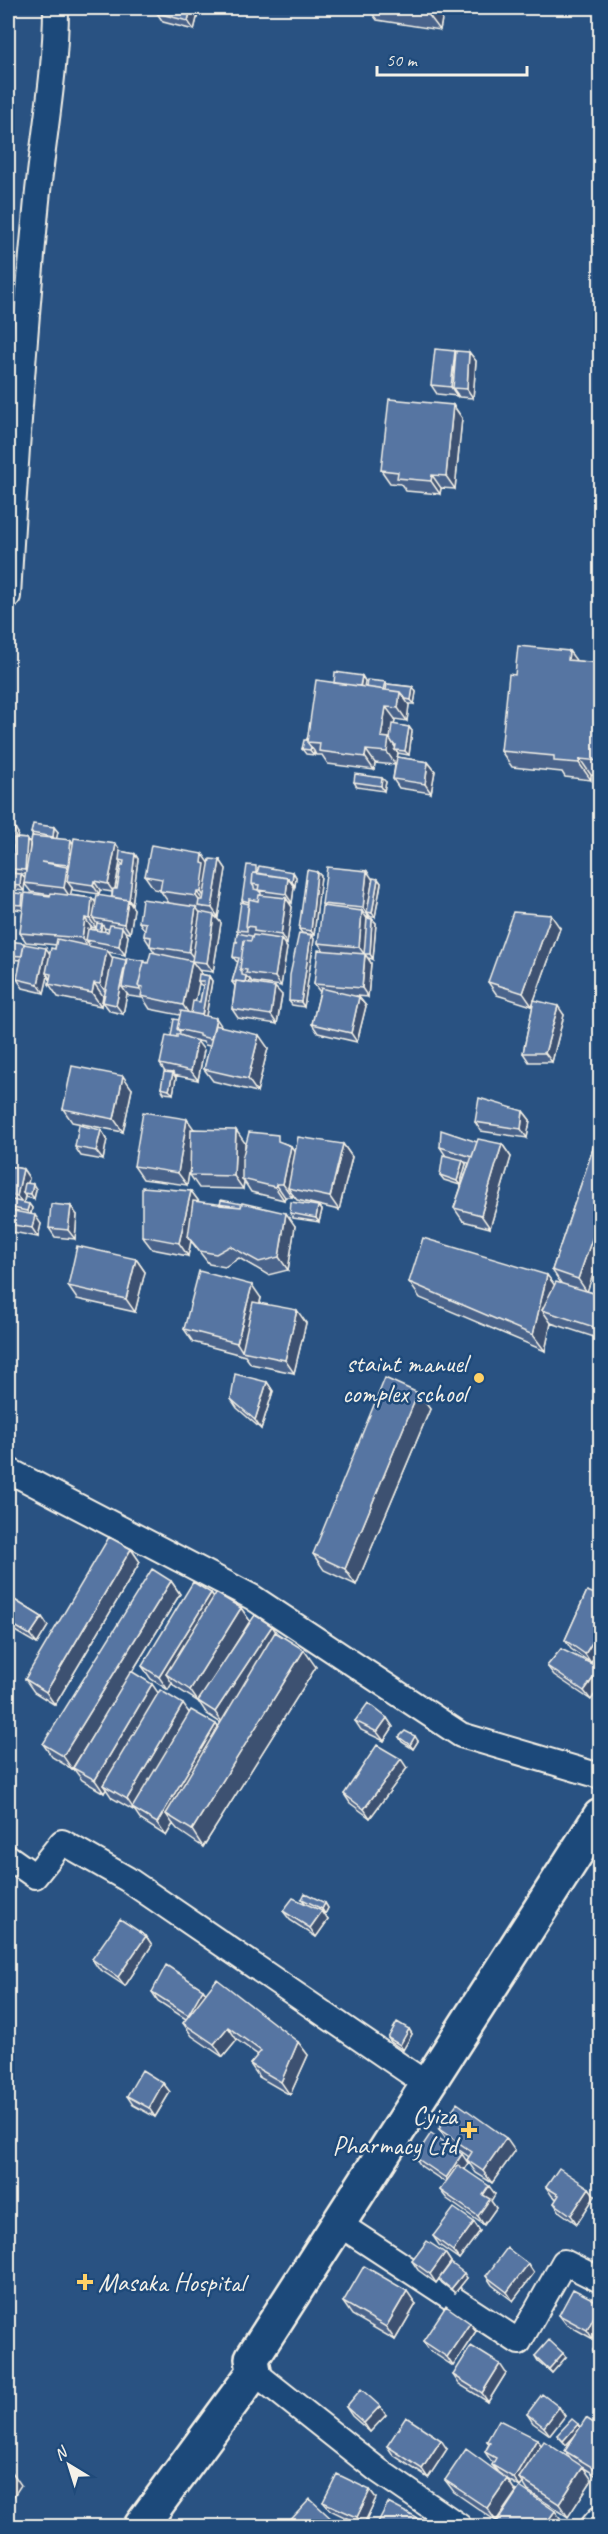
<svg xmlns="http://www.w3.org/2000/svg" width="608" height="2534" viewBox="0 0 608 2534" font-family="Caveat,sans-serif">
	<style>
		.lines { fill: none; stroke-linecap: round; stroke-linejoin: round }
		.street-casing { stroke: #f4f1e8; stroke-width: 28 }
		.secondary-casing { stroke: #f4f1e8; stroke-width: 38 }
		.street { stroke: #1f4a7a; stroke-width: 24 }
		.secondary { stroke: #1f4a7a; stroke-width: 33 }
		.wall { fill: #4a648b; stroke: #f4f1e8; stroke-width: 1.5; fill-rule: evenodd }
		.shaded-wall { fill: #3c5171; stroke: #f4f1e8; stroke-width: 1.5 }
		.building { fill: #5674a2; stroke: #f4f1e8; stroke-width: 1.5 }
		.poi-dot { fill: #ffd166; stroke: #1f4a7a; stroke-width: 2 }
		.labels { text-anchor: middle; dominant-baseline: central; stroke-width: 5; stroke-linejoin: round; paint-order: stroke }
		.poi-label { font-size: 26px; fill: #f4f1e8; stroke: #1f4a7a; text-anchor: end }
	</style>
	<rect width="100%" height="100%" fill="#295282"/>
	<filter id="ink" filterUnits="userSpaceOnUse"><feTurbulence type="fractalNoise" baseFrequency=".0167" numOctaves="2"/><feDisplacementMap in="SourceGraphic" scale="12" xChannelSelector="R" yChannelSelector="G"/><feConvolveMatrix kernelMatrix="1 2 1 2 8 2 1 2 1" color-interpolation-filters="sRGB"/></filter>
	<g filter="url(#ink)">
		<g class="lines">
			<!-- street casing -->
			<g class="street-casing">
				<path id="street" d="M8 596C15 467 24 339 36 211 42 143 56 75 56 8
					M8 1470 252 1597 461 1735 600 1776
					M8 1857 35 1876 62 1842 127 1879 428 2085
					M339 2224 519 2342 564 2262 600 2280
					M254 2372 379 2471 459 2526
					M593 2526 600 2518"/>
			</g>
			<!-- secondary casing -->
			<g class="secondary-casing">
				<path id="secondary" d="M141 2526 254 2372 252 2358 600 1816"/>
			</g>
			<!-- street -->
			<use href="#street" class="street"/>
			<!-- secondary -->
			<use href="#secondary" class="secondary"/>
		</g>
		<!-- wall -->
		<path class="wall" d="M158 8H193L198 14 194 30 163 22 157 13Z
			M368 8H444L440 30 377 20Z
			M469 352 476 361 473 398 459 397 457 394V396L437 394 431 385Z
			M453 405 462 418 455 489 441 488 440 494 406 491 401 484 390 483 381 470Z
			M569 651 576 661 600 663V776L591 775V780L565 777 562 772 512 767 501 751 515 675Z
			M362 676 365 681 364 687 386 682 387 684 413 687 416 692 414 704H409L407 721 395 719 394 725 409 727 412 731 409 755 398 753 397 757 428 762 435 771 431 793 399 788 393 779 395 765 375 763 374 770 328 764 322 755H316L314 751V755L306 754 302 749 334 683Z
			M354 782H386L384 791 357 787Z
			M8 826 18 833 17 838 27 839 30 843 33 836 31 833 54 827 58 832 56 839 73 843 135 854 138 859 132 905H131L134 909 130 933 125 932 128 936 125 955 108 952 112 958 127 961 148 963 155 953 144 936 145 931 139 922 169 903 160 890 154 889 145 876 220 860 226 869 218 917H216L221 923 213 972 198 970 194 964 201 974 209 976 212 981 206 1016 222 1027 268 1048 257 1092 213 1081 204 1069 210 1046 205 1045 203 1042 193 1040 204 1050 198 1080 174 1075 176 1078 173 1094 164 1093 161 1088 165 1072 160 1064 171 1036 179 1020 180 1015 150 1009 143 998 129 996 127 994 123 1014 110 1011 103 1002 105 996H103L101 1006 58 997 49 984 50 979 48 976 44 993 23 988 17 979 21 960 8 959V941L24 944 50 954 55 949 56 945 26 942 20 933 23 910 8 908V892L25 896H50L51 895 31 892 24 883 26 874H15L14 872 13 874H21L25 879 24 891 8 889ZM120 862 123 865V866L117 889H115ZM72 888 73 890 99 894 100 890 112 892V897L96 902 92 898 70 895ZM97 924 96 930 91 929V927L96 928ZM104 928 109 929 108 932H104ZM199 983 201 985 203 986 200 1002 195 1001Z
			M258 869 293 872 296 877 295 886H293L294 887 292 903 289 902 292 907 287 944 284 943 287 948 281 986 252 982 250 979 248 978 250 980 249 983 282 995 277 1024 238 1018 232 1009 235 986 232 982 238 962 236 961 233 957 239 934 237 930 244 903 242 900Z
			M317 872 321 876 314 935 302 933 299 929Z
			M372 879H378L381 883 375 917H371L369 915V917H367L368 918 372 919 376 923 373 959 368 958 371 963 368 997 357 996 366 1006 357 1042 318 1033 312 1024 320 992 314 984 324 951 318 943 325 907 322 904Z
			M560 928 534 1000 564 1015 552 1062H529L523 1053 534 1001 532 1006 497 995 488 982Z
			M311 935 314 939 304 1007 292 1005 289 1001Z
			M132 1089 123 1132 72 1122 63 1109Z
			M523 1111 530 1120 527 1138 481 1131 475 1122Z
			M600 1128 587 1291 600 1295V1339L551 1323 545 1351 420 1298 409 1282 547 1275 554 1285 561 1283 552 1270Z
			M194 1129 245 1143 244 1149 283 1143 291 1146 295 1153 343 1144 352 1157 339 1210 297 1200 293 1195 292 1197H285L284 1200 251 1192 244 1181 243 1189 199 1188 190 1175V1167L187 1185 143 1179 134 1166Z
			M101 1130 107 1139 103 1160 81 1156 75 1147Z
			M477 1142 502 1144 511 1157 490 1228 463 1221 454 1208 469 1163 464 1162 466 1164 460 1185 444 1180 440 1175 446 1156 440 1147Z
			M8 1166 23 1169 29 1178 28 1183 36 1189 34 1199 26 1197 25 1196 24 1203 29 1204 32 1208 31 1215 41 1224 38 1237 8 1231Z
			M191 1191 199 1202 295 1226 288 1270 268 1275 239 1258 225 1267 209 1264 191 1241 188 1256 152 1249 142 1236Z
			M318 1206 322 1210 319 1222 293 1218 290 1213Z
			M77 1215 75 1239 55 1237 49 1228Z
			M136 1259 145 1272 135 1312 77 1299 68 1286Z
			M261 1298 260 1303 306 1323 294 1373 251 1364 245 1356 193 1342 184 1329Z
			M267 1382 273 1391 261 1429 237 1408 231 1399Z
			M418 1393 430 1409 356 1585 324 1570 313 1554Z
			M131 1549 140 1562 55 1705 34 1692 25 1679Z
			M171 1581 180 1594 132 1672 158 1693 189 1712 218 1727 221 1723 207 1714 199 1702 175 1687 172 1683 168 1690 151 1679 142 1666 211 1593 214 1597 241 1608 250 1621 277 1634 316 1667 203 1847 178 1830 173 1824 166 1836 141 1820 135 1811 112 1798 106 1789 104 1793 82 1780 73 1768 100 1723 72 1769 52 1757 43 1744Z
			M587 1591 591 1663 571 1649 565 1640Z
			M8 1596 42 1617 48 1626 37 1644 8 1627Z
			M561 1649 591 1700 554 1675 547 1666Z
			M387 1718 393 1727 384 1741 361 1730 355 1721Z
			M399 1737 418 1741 413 1749 402 1742Z
			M407 1768 370 1818 350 1803 344 1794Z
			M302 1899 325 1903 328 1908 325 1914 323 1912 328 1920 316 1937 290 1920 283 1911 305 1903Z
			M146 1936 152 1945 125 1986 98 1968 92 1959Z
			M203 1989 206 1993 298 2042 308 2055 290 2095 259 2077 250 2064 258 2055 237 2040 223 2057 192 2036 183 2023 186 2019 158 2001 152 1992Z
			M409 2029 412 2034 403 2050 391 2042 388 2038Z
			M163 2083 170 2092 155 2117 133 2105 127 2096Z
			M439 2129 515 2151 492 2183 476 2173 467 2160 469 2157 448 2142Z
			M415 2157 468 2163 464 2169 495 2194 491 2201 496 2208 484 2225 447 2199 440 2190 446 2183 421 2166Z
			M546 2187 589 2188 595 2196 577 2224 560 2212 554 2203 557 2199 552 2196Z
			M474 2222 480 2231 459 2259 439 2245 433 2236Z
			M445 2253 451 2262 442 2275 467 2278 455 2293 442 2283 439 2279 436 2283 418 2270 412 2261Z
			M528 2264 534 2273 513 2301 492 2285 486 2276Z
			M343 2302 416 2304 395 2340 352 2315Z
			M600 2303 593 2339 566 2324 559 2315Z
			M476 2331 453 2366 429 2350 423 2341Z
			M600 2341V2360L593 2350Z
			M535 2356 566 2357 552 2373 538 2361Z
			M506 2373 488 2402 459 2384 453 2375Z
			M346 2407 386 2415 370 2432 352 2416Z
			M559 2407 565 2416 550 2435 533 2423 527 2414Z
			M580 2427H600V2478L581 2466 592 2480 568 2517 528 2491 523 2483 520 2487 507 2479 516 2492 496 2521 454 2492 445 2480 497 2471 492 2465 494 2462 491 2461 485 2452 489 2444 487 2441 537 2439 541 2445 571 2459 565 2451 575 2436 566 2445 557 2435Z
			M387 2446 447 2449 428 2478 393 2455Z
			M370 2490 376 2498 363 2526 330 2510 323 2502Z"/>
		<!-- shaded-wall -->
		<path class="shaded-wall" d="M191 8H193L198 14 194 30 188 21Z
			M429 8H444L440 30 428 14Z
			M455 351 461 360 453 388 457 394V396L451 387Z
			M469 352 476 361 473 398 467 389Z
			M453 405 462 418 455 489 446 476Z
			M432 475 441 488 440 494 431 481Z
			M569 651 581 667 568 660Z
			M362 676 365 681 363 693 360 689Z
			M413 687 416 692 414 704 411 700Z
			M400 692 409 705 407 721 398 708Z
			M386 707 395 719 392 742 397 750H395L398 753 396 765 387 752 381 737Z
			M409 727 412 731 409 755 405 751Z
			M311 747 314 751V755L310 750Z
			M366 750 375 763 374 770 365 757Z
			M580 759 591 775V780L579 763Z
			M428 762 435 771 431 793 425 784Z
			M382 778 386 782 384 791 381 786Z
			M54 827 58 832 56 841 53 837Z
			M15 828 18 833 14 850 12 869 14 872 13 875 10 870V846Z
			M27 839 30 843 28 874 25 870Z
			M71 840 77 849 74 874 68 865Z
			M116 844 122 853 119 860 120 862 114 893 108 884Z
			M135 854 138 859 132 905 129 900Z
			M203 854 212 867 210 905 201 892 202 863Z
			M220 860 226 869 218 917 212 908Z
			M67 867 74 876 67 881 72 888 70 897 64 888Z
			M367 871 373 880 367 912 369 915V917L363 908Z
			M293 872 296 877 295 886 292 882Z
			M317 872 321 876 314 935 311 931Z
			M21 874 25 879 24 891 20 886Z
			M288 878 294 887 292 903 286 894Z
			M378 879 381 883 375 917 372 913Z
			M94 881 100 890 99 894 93 885Z
			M197 892 206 905 204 907 196 896Z
			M92 898 99 907 93 918 97 924 96 928 90 919Z
			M286 898 292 907 287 944 281 935Z
			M128 900 134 909 130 933 124 924Z
			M196 907 205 920 196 961 189 952Z
			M362 911 368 920 365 954 371 963 368 997 362 988 365 955 359 947Z
			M214 915 221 923 213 972 207 963Z
			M551 915 560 928 532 1006 523 993Z
			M85 918 91 927 89 941 86 940 89 944 88 947 82 938Z
			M372 919 376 923 373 959 370 954Z
			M102 924 105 929 103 939 100 934Z
			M122 927 128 936 125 955 119 946Z
			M311 935 314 939 304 1007 301 1002Z
			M281 939 287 948 281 986 275 977Z
			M46 948 52 957 46 973 48 976 44 993 38 984Z
			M107 950 116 963 109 997 100 984Z
			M126 960 132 969 122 987 127 994 123 1014 116 1005Z
			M192 961 201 973 199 981H198L199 983 192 1018 183 1005Z
			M209 976 212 981 205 1021 202 1016Z
			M246 976 250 980 248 989 245 984Z
			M94 983 103 996 101 1006 92 993Z
			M275 987 282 995 277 1024 271 1015Z
			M359 997 366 1006 357 1042 351 1033Z
			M558 1006 564 1015 552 1062 545 1053Z
			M216 1018 222 1027 212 1039Z
			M259 1035 268 1048 257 1092 248 1079Z
			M197 1041 204 1050 198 1080 191 1071Z
			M173 1073 176 1078 173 1094 169 1090Z
			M123 1076 132 1089 123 1132 114 1119Z
			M523 1111 530 1120 527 1138 521 1129Z
			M187 1119 196 1132 187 1185 178 1173Z
			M101 1130 107 1139 103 1160 96 1151Z
			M236 1130 245 1143 244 1179H242L244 1181 243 1189 234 1176Z
			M343 1144 352 1157 339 1210 330 1197Z
			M502 1144 511 1157 490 1228 481 1215Z
			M291 1146 300 1159 288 1188 293 1195 292 1197 283 1184Z
			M463 1160 466 1164 460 1185 457 1181Z
			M23 1169 29 1178 26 1193H23L25 1196 23 1205 17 1196Z
			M33 1184 36 1189 34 1199 31 1194Z
			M276 1184 285 1197 284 1200 275 1187Z
			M191 1191 200 1203 188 1237 191 1241 188 1256 179 1243Z
			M29 1204 32 1208 30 1216 27 1211Z
			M71 1206 77 1215 75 1239 68 1230Z
			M318 1206 322 1210 319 1222 316 1218Z
			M286 1213 295 1226 288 1270 279 1257Z
			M35 1215 41 1224 38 1237 32 1228Z
			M600 1216V1254L587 1292 578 1279Z
			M136 1259 145 1272 135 1312 126 1299Z
			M547 1275 559 1291 542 1310 551 1323 545 1351 533 1335Z
			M252 1285 261 1298 247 1352 242 1351 237 1343Z
			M297 1310 306 1323 294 1373 285 1360Z
			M267 1382 273 1391 261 1429 255 1420Z
			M418 1393 430 1409 356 1585 345 1569Z
			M131 1549 140 1562 55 1705 46 1692Z
			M171 1581 180 1594 72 1769 63 1756Z
			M211 1593 220 1606 166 1674 172 1683 168 1690 159 1677Z
			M241 1608 250 1621 199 1703 190 1690Z
			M42 1617 48 1626 37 1644 30 1635Z
			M272 1626 281 1639 224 1725 215 1712Z
			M600 1630V1648L591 1663 585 1654Z
			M304 1650 316 1667 203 1847 192 1830Z
			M600 1669V1687L591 1700 584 1691Z
			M152 1684 161 1697 103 1785 106 1789 104 1793 95 1780Z
			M183 1704 192 1717 133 1808 127 1799Z
			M387 1718 393 1727 384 1741 377 1732Z
			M216 1724 225 1737 166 1814 173 1824 166 1836 157 1823Z
			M415 1736 418 1741 413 1749 410 1745Z
			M401 1759 407 1768 370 1818 364 1809Z
			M325 1903 328 1908 325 1914 322 1909Z
			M322 1911 328 1920 316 1937 310 1928Z
			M146 1936 152 1945 125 1986 118 1977Z
			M203 1989 209 1998 194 2024 188 2015Z
			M228 2027 237 2040 223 2057 214 2044Z
			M409 2029 412 2034 403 2050 400 2045Z
			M298 2042 308 2055 290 2095 281 2082Z
			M163 2083 170 2092 155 2117 149 2108Z
			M506 2138 515 2151 492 2183 483 2171Z
			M462 2154 468 2163 452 2187 446 2178Z
			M489 2186 495 2194 491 2201 496 2208 484 2225 478 2216 483 2195Z
			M589 2188 595 2196 577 2224 571 2215Z
			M474 2222 480 2231 459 2259 453 2251Z
			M445 2253 451 2262 436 2283 430 2274Z
			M528 2264 534 2273 513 2301 507 2292Z
			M464 2273 467 2278 455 2293 451 2289Z
			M407 2291 416 2304 395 2340 386 2327Z
			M600 2305V2325L593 2339 587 2330Z
			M470 2323 476 2331 453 2366 447 2357Z
			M563 2353 566 2357 552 2373 549 2369Z
			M500 2364 506 2373 488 2402 482 2393Z
			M380 2406 386 2415 370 2432 364 2423Z
			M559 2407 565 2416 550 2435 544 2427Z
			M578 2424 581 2429 566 2445 563 2441Z
			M537 2439 543 2448 519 2478 523 2483 520 2487 514 2478Z
			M441 2440 447 2449 428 2478 422 2469Z
			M583 2467 592 2480 568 2517 559 2504Z
			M10 2469 21 2485 8 2505V2472Z
			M507 2479 516 2492 496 2521 487 2508Z
			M370 2490 376 2498 363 2526 357 2517Z
			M555 2511 564 2523 562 2526H544Z"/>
		<!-- building -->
		<path class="building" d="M158 8H191L188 21 157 13Z
			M387 8H429L428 14Z
			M435 349 455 351 451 387 431 385Z
			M456 351 469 352 467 389 453 388Z
			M389 399 453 405 446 476 432 475 431 481 397 478 398 472 381 470Z
			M518 646 569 651 568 660 600 663V761L580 759 579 763 554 761V756L501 751 509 674 515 675Z
			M335 672 362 676 360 686 334 683Z
			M316 680 400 692 398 708 386 707 381 737 389 738 387 752 366 750 365 757 319 751 320 743 307 742Z
			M367 680 386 682 384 690 366 687Z
			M387 684 413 687 411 700 406 699 400 692 386 690Z
			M392 724 409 727 405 751 395 750 396 745H394L390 739Z
			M304 740H307V742L311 747 310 750 302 749Z
			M397 757 428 762 425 784 393 779Z
			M355 774 382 778 381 786 354 782Z
			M33 824 54 827 53 837 31 833Z
			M8 826 15 828 10 846 8 845Z
			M32 836 71 840 68 865 41 862 67 867 64 888 24 883Z
			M14 838 27 839 25 870 12 869Z
			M74 838 116 844 108 884 94 881 93 885 67 881Z
			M151 845 203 854 202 863 205 864 201 892H197L196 896 160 891 162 879 145 876Z
			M8 846H12L10 870H8Z
			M120 851 135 854 129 900 112 897 113 889H117L121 866H123L124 861 119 860Z
			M210 859 220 860 212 908 198 906 199 900H203Z
			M247 865 256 866V873H253L252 884 254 887V889L258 890 261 893V895H259L258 901 249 899V902L242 900Z
			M259 866 293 872 292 882 290 881 288 878 257 873Z
			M327 867 367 871 363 908 322 904Z
			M307 870 317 872 311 931 299 929Z
			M8 873 21 874 20 886 8 885Z
			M253 873 288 878 286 894 258 890 259 885 252 884Z
			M373 878 378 879 372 913 367 912Z
			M8 892 23 894 22 905 8 904Z
			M25 893 50 896 51 893 92 898 90 919 85 918 82 938 20 933Z
			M97 895 128 900 124 924 93 918Z
			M259 895 286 898 281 935 254 931V927L246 926 249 899 258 901Z
			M142 899 196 907 189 952 150 946 151 937 144 936 146 923 139 922Z
			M241 902 249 904 246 926 247 928V931L237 930Z
			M322 906 362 911 359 947 318 943Z
			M200 912 214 915 207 963 192 961Z
			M513 912 551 915 523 993 488 982Z
			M367 918 372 919 370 954H364Z
			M97 923 102 924 100 931 96 930Z
			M110 925 122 927 119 946 86 940 88 929 108 932Z
			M237 933 252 936 251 941 244 940 240 969 242 972V975L246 976 245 982 236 981V982H232L239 958 233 957 235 942H238L236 941Z
			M299 933 311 935 301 1002 289 1001 290 975Z
			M253 935 281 939 275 977 246 973 247 970 240 969 244 940 251 941Z
			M57 939 107 950 100 984 94 983 92 993 49 984 51 974 46 973 51 948 55 949Z
			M8 941 24 943 22 956 8 955Z
			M24 944 46 948 38 984 17 979Z
			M318 950 365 954 362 988 314 984Z
			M151 952 192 961 183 1005 141 996 143 987 138 986 144 962 148 963Z
			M113 957 126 960 116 1005 103 1002Z
			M127 958 145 961V962H144L138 986 140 988V990L122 987Z
			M199 974 209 976 202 1015 191 1013 193 1001 200 1002 204 981H198Z
			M236 981 275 987 271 1015 232 1009Z
			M321 988 359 997 351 1033 312 1024Z
			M534 1000 558 1006 545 1053H523Z
			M181 1011 216 1018 211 1039 199 1036V1034L177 1029Z
			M174 1019 179 1020 177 1029 180 1032 179 1034H177V1037L171 1036Z
			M215 1025 259 1035 248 1079 204 1069Z
			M177 1034 197 1041 191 1071 160 1064 166 1035 177 1037Z
			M72 1066 123 1076 114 1119 63 1109Z
			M164 1072 173 1073 169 1090 161 1088Z
			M479 1098 523 1111 521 1129 475 1122Z
			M143 1112 187 1119 178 1173 134 1166Z
			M79 1125 101 1130 96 1151 75 1147Z
			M600 1128V1216L578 1279 552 1270Z
			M191 1129 236 1130 234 1176 190 1175Z
			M441 1130 477 1142 472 1157 440 1147Z
			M249 1132 278 1135V1141L291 1146 283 1184H276L275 1187 242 1179V1159Z
			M298 1137 343 1144 330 1197 288 1188Z
			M478 1139 502 1144 481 1215 454 1208Z
			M443 1155 463 1160 457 1181 440 1175Z
			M8 1166 23 1169 17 1196 8 1195Z
			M25 1183 33 1184 31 1194 23 1193Z
			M142 1187 191 1191 179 1243 142 1236Z
			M8 1199 29 1204 27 1211 8 1207Z
			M221 1200 242 1204 241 1207 220 1205Z
			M193 1201 241 1207 242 1203 286 1213 279 1257 259 1262 230 1246 216 1254 200 1251 188 1237Z
			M291 1202 318 1206 316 1218 290 1213Z
			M51 1204 71 1206 68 1230 49 1228Z
			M8 1210 35 1215 32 1228 8 1224Z
			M423 1238 547 1275 533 1335 409 1282Z
			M77 1246 136 1259 126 1299 68 1286Z
			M199 1271 252 1285 237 1343 184 1329Z
			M556 1282 600 1295V1329L542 1310Z
			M253 1302 297 1310 285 1360 242 1351Z
			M235 1374 267 1382 255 1420 231 1399Z
			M385 1378 418 1393 345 1569 313 1554Z
			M109 1537 131 1549 46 1692 25 1679Z
			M152 1569 171 1581 63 1756 43 1744Z
			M193 1582 211 1593 159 1677 142 1666Z
			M587 1591 600 1596V1630L585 1654 565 1640Z
			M216 1593 241 1608 190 1690 166 1674Z
			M8 1596 42 1617 30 1635 8 1622Z
			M255 1615 272 1626 215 1712 198 1701Z
			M275 1632 304 1650 192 1830 166 1814Z
			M561 1649 600 1668 584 1691 547 1666Z
			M131 1671 152 1684 95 1780 73 1768Z
			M160 1690 183 1704 127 1799 103 1785Z
			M368 1703 387 1718 377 1732 355 1721Z
			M191 1710 216 1724 157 1823 132 1808Z
			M405 1731 415 1736 410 1745 399 1737Z
			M377 1745 401 1759 364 1809 344 1794Z
			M305 1893 325 1903 322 1909 302 1899Z
			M293 1898 322 1911 310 1928 283 1911Z
			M120 1919 146 1936 118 1977 92 1959Z
			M166 1965 203 1989 188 2015 152 1992Z
			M217 1979 298 2042 281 2082 250 2064 261 2051 228 2027 214 2044 183 2023Z
			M397 2022 409 2029 400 2045 388 2038Z
			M142 2070 163 2083 149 2108 127 2096Z
			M457 2103 506 2138 483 2171 467 2160 472 2152 439 2129Z
			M431 2133 462 2154 446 2178 415 2157Z
			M458 2165 489 2186 483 2195 490 2199 478 2216 440 2190Z
			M559 2168 589 2188 571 2215 554 2203 559 2195 546 2187Z
			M454 2208 474 2222 453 2251 433 2236Z
			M427 2241 445 2253 430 2274 412 2261Z
			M507 2248 528 2264 507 2292 486 2276Z
			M451 2263 464 2273 451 2289 439 2279Z
			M364 2266 407 2291 386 2327 343 2302Z
			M573 2289 600 2303V2305L587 2330 559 2315Z
			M446 2306 470 2323 447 2357 423 2341Z
			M549 2340 563 2353 549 2369 535 2356Z
			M600 2340V2356L593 2350Z
			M471 2346 500 2364 482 2393 453 2375Z
			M361 2389 380 2406 364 2423 346 2407Z
			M542 2394 559 2407 544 2427 527 2414Z
			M406 2417 441 2440 422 2469 387 2446Z
			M586 2418 600 2427V2472L565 2451Z
			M572 2419 578 2424 563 2441 557 2435Z
			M499 2420 537 2439 514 2478 492 2465 496 2458 485 2452 490 2443 487 2441Z
			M544 2441 583 2467 559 2504 519 2478Z
			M466 2449 507 2479 487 2508 445 2480Z
			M337 2474 370 2490 357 2517 323 2502Z
			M520 2487 555 2511 544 2526H497L495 2525Z
			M310 2499 335 2522 331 2526H285Z
			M388 2503 428 2524 427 2526H376Z"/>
	</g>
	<!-- markers -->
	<g class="poi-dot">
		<circle cx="479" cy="1378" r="6"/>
		<path d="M466 2121h6v6h6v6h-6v6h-6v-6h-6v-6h6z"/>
		<path d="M82 2273h6v6h6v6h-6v6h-6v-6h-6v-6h6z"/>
	</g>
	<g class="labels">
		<!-- poi labels -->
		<g class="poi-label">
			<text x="467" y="1363">staint manuel<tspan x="467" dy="30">complex school</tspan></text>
			<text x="457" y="2115">Cyiza<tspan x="457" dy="30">Pharmacy Ltd</tspan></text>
			<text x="98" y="2282" text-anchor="start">Masaka Hospital</text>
		</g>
	</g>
	<!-- margin -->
	<rect width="608" height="2534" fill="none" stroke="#1f4a7a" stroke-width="30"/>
	<rect x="15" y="15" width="578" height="2504" fill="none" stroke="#f4f1e8" stroke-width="2" filter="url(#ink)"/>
	<!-- north arrow -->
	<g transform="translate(69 2465) rotate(322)" stroke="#1f4a7a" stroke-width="4.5" paint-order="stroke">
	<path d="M0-4.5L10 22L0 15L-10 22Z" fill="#f4f1e8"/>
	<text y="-9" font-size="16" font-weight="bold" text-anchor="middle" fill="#f4f1e8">N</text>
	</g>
	<!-- scale -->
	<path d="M377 66v9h150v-9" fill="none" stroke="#f4f1e8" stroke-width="3"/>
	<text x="386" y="66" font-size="18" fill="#f4f1e8" stroke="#1f4a7a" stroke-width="4.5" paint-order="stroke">50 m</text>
</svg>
